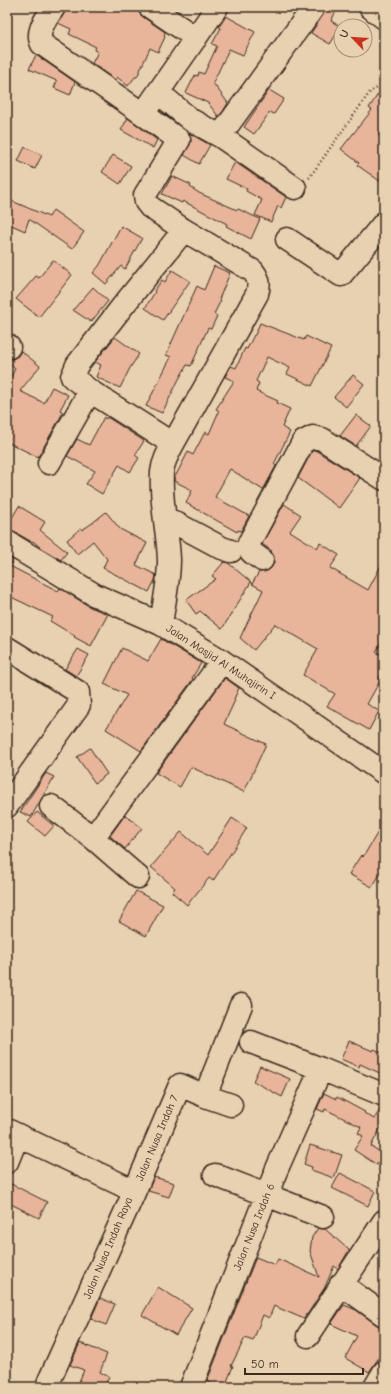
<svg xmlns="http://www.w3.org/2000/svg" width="391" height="1394" viewBox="0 0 391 1394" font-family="'Comic Neue',sans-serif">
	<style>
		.building { fill: #e8b59b; stroke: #3b2a1e }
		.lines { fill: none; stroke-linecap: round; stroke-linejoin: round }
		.minor-casing { stroke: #3b2a1e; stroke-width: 25 }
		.path { stroke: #3b2a1e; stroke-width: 2.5; stroke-dasharray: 1 3; stroke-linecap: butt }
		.minor { stroke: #e8d1b1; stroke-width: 22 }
		.labels { text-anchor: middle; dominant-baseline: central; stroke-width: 3; stroke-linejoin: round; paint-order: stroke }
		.street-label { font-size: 11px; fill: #3b2a1e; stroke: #e8d1b1 }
	</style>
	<rect width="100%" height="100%" fill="#e8d1b1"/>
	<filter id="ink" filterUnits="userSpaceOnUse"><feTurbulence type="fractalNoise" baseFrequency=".025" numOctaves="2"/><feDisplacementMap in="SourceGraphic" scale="8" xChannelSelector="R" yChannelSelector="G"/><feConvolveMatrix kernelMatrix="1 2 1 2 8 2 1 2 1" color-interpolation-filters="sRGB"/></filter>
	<g filter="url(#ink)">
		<!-- building -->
		<path class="building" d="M66 7H138L139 13 143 17 165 32 164 36 165 37 158 52 150 48 137 77H135L128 86 117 77 115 80 92 63 98 52 94 50 96 47 69 34 71 29 58 23 64 14Z
			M325 7H338L331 21 341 27 330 44 311 33 323 15Z
			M226 16 255 32 243 55 229 49 213 83 228 103 222 113 218 116 208 103 186 93 195 75 198 76 199 72 204 74 217 46 212 44 221 28 219 27Z
			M36 55 75 82 70 95 54 88 57 81 29 69Z
			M384 85V126L378 135 384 139V184L357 165 359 163 341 149 372 110 369 108Z
			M269 90 284 99 274 114 270 112 254 134 244 127Z
			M128 118 157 140 153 148 121 130Z
			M189 133 210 145 199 164 184 155 191 141Z
			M25 147 42 155 35 169 18 161Z
			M113 155 131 166 120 184 102 172Z
			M235 162 286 197 281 208 278 206 271 222 255 215 262 200 246 191 247 189 226 179Z
			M172 176 191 185 190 187 199 193 237 210 238 209 260 219 251 239 226 226 227 224 183 201 182 203 162 194Z
			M12 201 49 217 53 210 84 232 72 249 29 219 25 231 7 223V212Z
			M121 226 142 238 125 269 121 266 106 284 93 273 99 266Z
			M53 260 72 275 39 317 16 299 36 276 39 278Z
			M214 266 230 273 219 299 221 300 214 314 217 316 211 329 208 328 191 366 187 365 179 379 162 413 146 406 171 357 166 355 197 286 204 290Z
			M172 270 190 281 163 320 145 308 155 292 154 291 162 280 165 282Z
			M93 287 108 301 91 322 73 310Z
			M260 323 304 340 306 336 331 348 312 386 287 374 290 368 267 357 256 381 259 383 256 391 278 401 277 403 290 409 282 427 290 432 274 464 276 466 263 490 230 469 215 497 249 516 241 531 238 530 237 532 186 503 192 490 174 481V479L188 452 193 455 205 432 209 434 219 411 216 409 234 381 225 377 231 366 236 368 245 348 247 349 254 335H255Z
			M115 337 139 354 130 368 120 388 96 377 101 365 95 362Z
			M21 351 40 366 20 391 44 403 52 387 68 395 60 410 63 412 60 418 38 457 7 442V384L15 369 7 361 8 359H13L18 356Z
			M353 375 364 384 346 407 334 397Z
			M356 415 371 426 356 446 340 436Z
			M104 417 106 419 107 417 144 441 135 455 139 458 130 472 119 465 102 494 86 484 95 471 67 456 77 439 89 445Z
			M315 450 360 478 339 508 298 478 312 451Z
			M284 504 301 515 290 531 317 548 320 543 339 555 330 568 368 590 384 560V637L376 652 384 656V669L379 678 381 679 367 704 379 711 369 730 327 706 335 694 303 675 318 649 275 624 254 650 240 638 263 590 252 584 259 572 267 571 272 567 274 562V556L271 552 272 551 262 544Z
			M19 506 45 522 40 530 67 552 61 560 42 549 33 541 32 542 13 531 7 530V526Z
			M106 512 120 529 147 543 136 565 156 575 155 580 149 592 103 568 107 559 93 541 77 554 67 540 81 528 82 530 91 524Z
			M7 557 13 560 10 566 58 591 60 588 90 607 108 614 91 646 74 637 75 636 50 621 53 617 7 595Z
			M224 562 228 563 251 582 222 629 200 611 196 614 186 600 216 579 212 576Z
			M161 639 201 663 192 678 193 679 141 751 106 729 127 695 104 684 122 648 148 661Z
			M78 649 89 655 76 676 65 669Z
			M225 678 239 688 234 699 235 700 224 724 266 744 244 792 191 767 180 787 156 773Z
			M90 748 107 774 95 783 77 757Z
			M46 773 54 777 31 817 20 812Z
			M37 812 54 826 45 836 28 822Z
			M125 815 142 828 125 849 110 836Z
			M232 818 247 828 213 881 209 878 187 905 172 892 175 888 151 867 181 832 208 855Z
			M384 822V868L372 887 349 874 361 855 363 857Z
			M136 891 163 905 146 936 119 921Z
			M349 1041 373 1051 374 1049 384 1054V1075L360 1064 359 1067 341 1059Z
			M260 1066 290 1079 282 1097 253 1081Z
			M324 1093 336 1099 337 1097 365 1112 364 1113 374 1119 380 1110 384 1112V1122L371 1146 383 1154 377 1165 354 1150 363 1136 358 1133 361 1127 325 1109 324 1112 317 1109Z
			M310 1145 342 1155 334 1178 311 1170 312 1167 304 1164Z
			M340 1173 375 1191 368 1206 332 1188Z
			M154 1177 174 1183 169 1197 148 1191Z
			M7 1182 47 1202 39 1218 7 1202Z
			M318 1228 325 1229 349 1250 338 1269 334 1266 325 1287 307 1315 306 1314 304 1319 274 1306 269 1318 263 1315 253 1341 245 1338 231 1366H233L225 1387H218L207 1381 256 1257 275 1265 278 1259 319 1277 310 1251 312 1237Z
			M158 1287 192 1308 176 1335 142 1315Z
			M100 1298 115 1304 106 1325 91 1319Z
			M344 1305 356 1310 377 1325 384 1327V1350L369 1372 345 1358 357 1336 331 1324Z
			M80 1343 107 1354 100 1372 109 1377 104 1387H85L78 1384 84 1370 70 1365Z"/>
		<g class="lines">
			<!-- minor casing -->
			<g class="minor-casing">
				<path id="minor" d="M54 7C47 18 35 31 42 44L143 114
					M150 7 196 38
					M370 7 384 18
					M159 93 191 120 220 136 295 188
					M220 136 313 8
					M287 239 341 275 384 223
					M7 345 9 347
					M173 444 90 391 72 377 77 365 122 307 184 230
					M49 463 90 391
					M166 518 222 548 231 551
					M7 542 95 595 161 624 222 661 384 773
					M262 560C256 555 247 552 249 543L303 442 313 437 322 439 384 479
					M161 624C164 603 169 581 169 560 168 531 160 501 162 472 163 462 168 453 173 444L257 294C260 284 259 279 253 271L184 230 150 207 146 202 145 195 179 140 143 114 217 7
					M7 648 78 692 79 705 7 806
					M51 806 93 838 138 877
					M93 838 222 661
					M251 1042 321 1069 384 1095
					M205 1096 231 1105
					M7 1130 124 1186 130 1189 133 1195 49 1381 47 1387
					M7 1162 18 1135
					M215 1175 323 1217
					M133 1195 180 1085 205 1096 241 1005
					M341 1284 384 1315
					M308 1336 384 1221
					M191 1387 276 1171 321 1069
					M375 1387 384 1372"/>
			</g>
			<!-- path -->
			<path class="path" d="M309 178 370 92 379 87 384 86"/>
			<!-- minor -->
			<use href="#minor" class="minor"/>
		</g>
	</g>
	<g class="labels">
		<!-- street labels -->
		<g class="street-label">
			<text transform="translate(221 662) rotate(33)">Jalan Masjid Al Muhajirin I</text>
			<text transform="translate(157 1138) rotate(-67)">Jalan Nusa Indah 7</text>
			<text transform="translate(254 1227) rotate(-68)">Jalan Nusa Indah 6</text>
			<text transform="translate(108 1248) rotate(-67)">Jalan Nusa Indah Raya</text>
		</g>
	</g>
	<!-- margin -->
	<rect width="391" height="1394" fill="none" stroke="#e8d1b1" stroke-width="24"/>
	<rect x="12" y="12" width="367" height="1370" fill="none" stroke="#3b2a1e" stroke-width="1.5" filter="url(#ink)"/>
	<!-- north arrow -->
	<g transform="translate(353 38) rotate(295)"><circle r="19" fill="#e8d1b1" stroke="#a38e76"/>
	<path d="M0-3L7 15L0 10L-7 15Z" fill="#c8321e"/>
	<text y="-6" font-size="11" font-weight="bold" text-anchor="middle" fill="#3b2a1e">U</text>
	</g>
	<!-- scale -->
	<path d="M245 1368v6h118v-6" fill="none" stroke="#3b2a1e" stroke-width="2"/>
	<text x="251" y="1368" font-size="12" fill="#3b2a1e" stroke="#e8d1b1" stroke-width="3" paint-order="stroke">50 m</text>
</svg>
